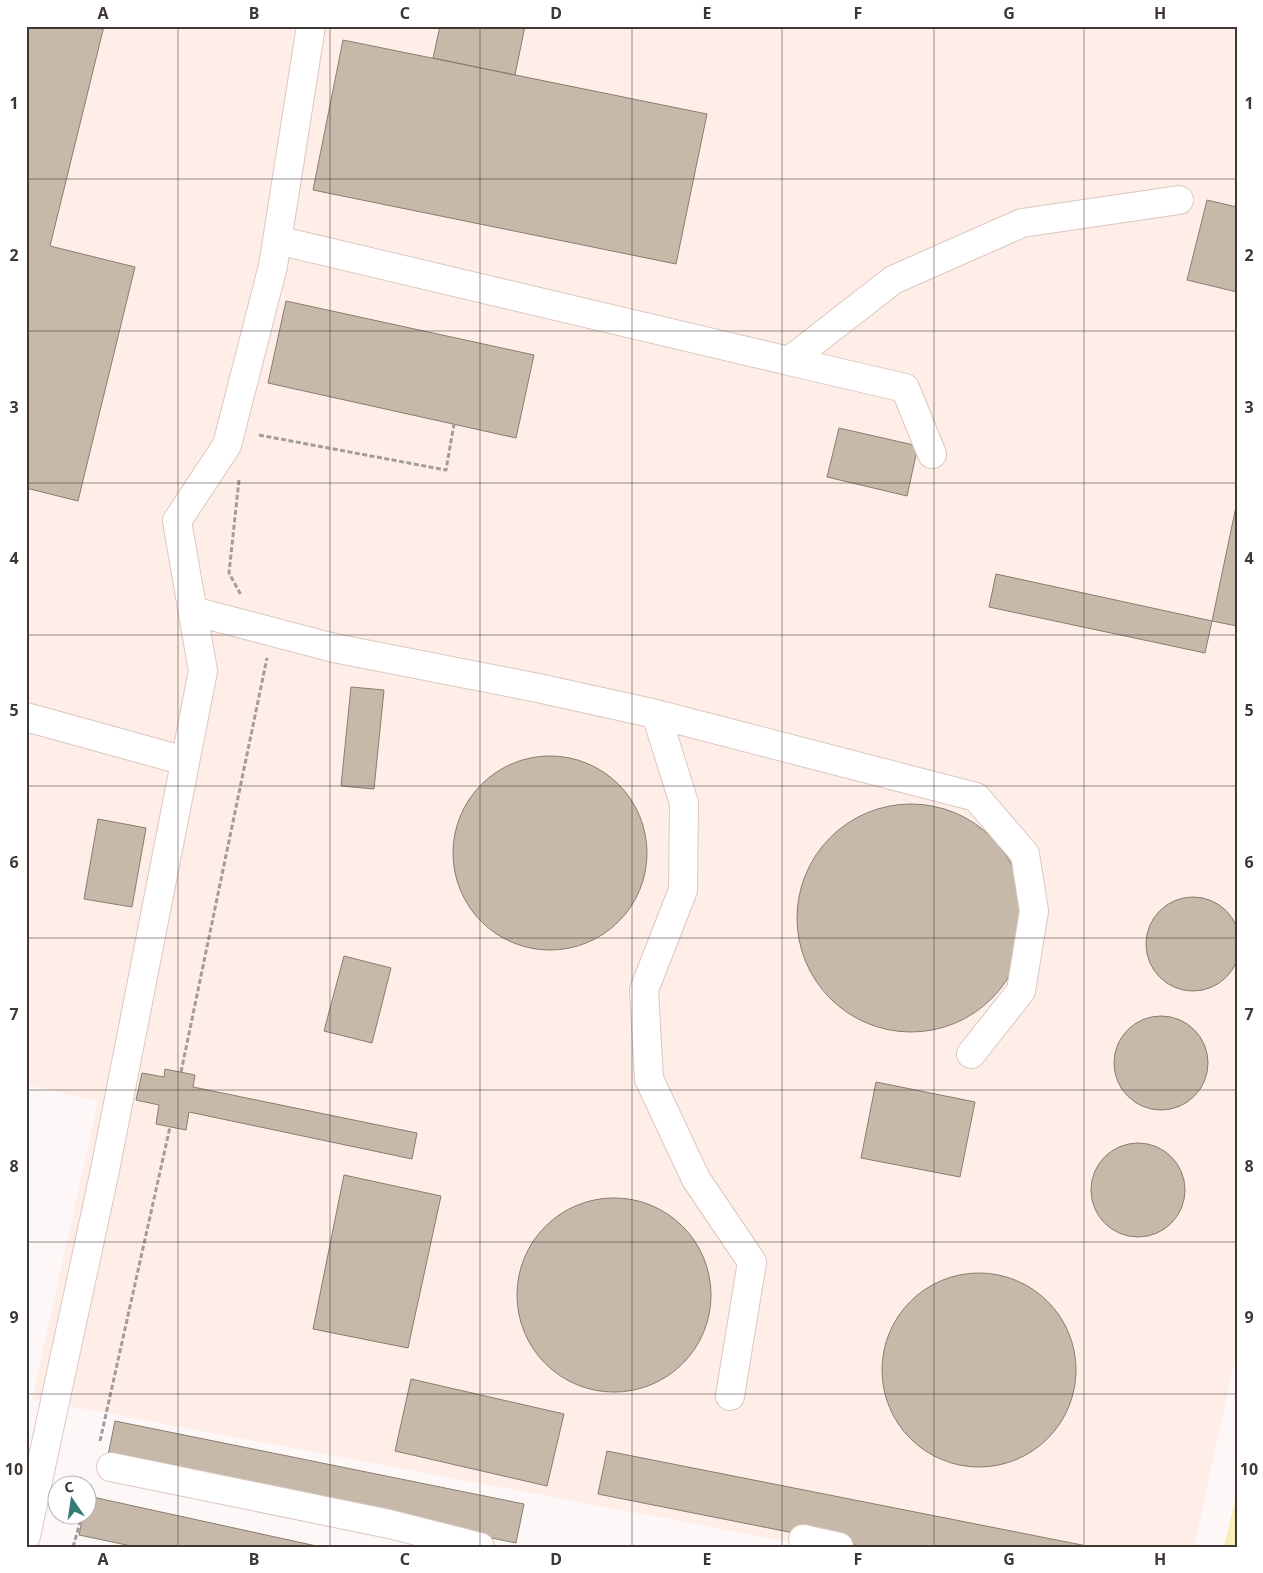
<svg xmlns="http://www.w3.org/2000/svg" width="1263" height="1573" viewBox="0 0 1263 1573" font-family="'Noto Sans',sans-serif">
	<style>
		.built { fill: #ffede7 }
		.green { fill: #f7eeb8 }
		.building { fill: #c6b9aa; stroke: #897d6f }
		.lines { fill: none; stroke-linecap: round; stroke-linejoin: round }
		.minor-casing { stroke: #dcc7c0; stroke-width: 30 }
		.path { stroke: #a29c9a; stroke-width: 3; stroke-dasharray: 5 2.5; stroke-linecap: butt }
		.minor { stroke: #fff; stroke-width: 28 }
		.grid { fill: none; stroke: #3f3734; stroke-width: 1; stroke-opacity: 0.55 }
		.neatline { fill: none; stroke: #3f3734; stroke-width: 2 }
		.grid-label { font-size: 16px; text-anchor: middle; font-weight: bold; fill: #3f3734 }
	</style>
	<rect width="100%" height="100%" fill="#fdf8f7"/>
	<!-- built -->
	<path class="built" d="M26 26H1237V1350L1194 1547H817L32 1399 98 1101 26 1085Z"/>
	<!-- green -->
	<path class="green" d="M1237 1492V1547H1224Z"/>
	<!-- building -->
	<path class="building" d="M26 26H104L50 246 135 267 78 501 26 488Z
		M440 26H525L515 75 433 58Z
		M343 40 707 114 676 264 313 190Z
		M1207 200 1237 207V292L1187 280Z
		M286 301 534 355 516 438 268 383Z
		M839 428 918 446 907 496 827 477Z
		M1237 502V626L1212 621Z
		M996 574 1212 621 1205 653 989 607Z
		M351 687 384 690 374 789 341 786Z
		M453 853a97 97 0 1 1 194 0a97 97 0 1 1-194 0Z
		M797 918a114 114 0 1 1 228 0a114 114 0 1 1-228 0Z
		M98 819 146 828 132 907 84 899Z
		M1146 944a47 47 0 1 1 94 0a47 47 0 1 1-94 0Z
		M344 956 391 968 372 1043 324 1031Z
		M1114 1063a47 47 0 1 1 94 0a47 47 0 1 1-94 0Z
		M165 1069 195 1075 193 1087 417 1133 412 1159 189 1112 186 1130 156 1124 159 1105 136 1100 142 1073 164 1077Z
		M876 1082 975 1102 960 1177 861 1158Z
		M1091 1190a47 47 0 1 1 94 0a47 47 0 1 1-94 0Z
		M344 1175 441 1196 408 1348 313 1329Z
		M517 1295a97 97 0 1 1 194 0a97 97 0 1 1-194 0Z
		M882 1370a97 97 0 1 1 194 0a97 97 0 1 1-194 0Z
		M411 1379 564 1414 547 1486 395 1451Z
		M115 1421 524 1504 516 1543 107 1460Z
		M607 1451 1092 1547H864L598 1494Z
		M88 1496 321 1547H136L79 1535 83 1516H88Z"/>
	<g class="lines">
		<!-- minor casing -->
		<g class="minor-casing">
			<path id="minor" d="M277 240 789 361 893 280 1022 223 1179 200
				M789 361 905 388 932 454
				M193 611 334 648 538 688 656 714 684 803 683 890 644 990 649 1079 696 1179 752 1262 730 1396
				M656 714 976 797 1025 854 1034 911 1021 991 971 1054
				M26 717 185 761
				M111 1467 389 1524 480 1547
				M26 1536 105 1170 203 671 177 521 227 445 273 266 311 26
				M803 1539 839 1547"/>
		</g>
		<!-- path -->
		<path class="path" d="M259 435 446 470 454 424
			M239 480 229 573 241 595
			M181 1072 267 658
			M100 1441 170 1127
			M88 1493 90 1484
			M73 1547 82 1516"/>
		<!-- minor -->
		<use href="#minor" class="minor"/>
	</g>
	<!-- grid -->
	<path class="grid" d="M178 26V1547M330 26V1547M480 26V1547M632 26V1547M782 26V1547M934 26V1547M1084 26V1547M26 179H1237M26 331H1237M26 483H1237M26 635H1237M26 786H1237M26 938H1237M26 1090H1237M26 1242H1237M26 1394H1237"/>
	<!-- border -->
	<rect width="1263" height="1573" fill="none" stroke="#ffffff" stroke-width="55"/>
	<!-- north arrow -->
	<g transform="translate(72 1500) rotate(347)"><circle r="24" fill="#ffffff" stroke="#b2afae"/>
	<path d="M0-4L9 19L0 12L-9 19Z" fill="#337b76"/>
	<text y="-8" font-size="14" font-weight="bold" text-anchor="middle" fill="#3f3734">С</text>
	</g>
	<rect x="28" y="28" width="1208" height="1518" class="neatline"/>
	<g class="grid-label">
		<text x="103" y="19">A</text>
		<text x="254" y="19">B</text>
		<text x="405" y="19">C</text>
		<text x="556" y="19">D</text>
		<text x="707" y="19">E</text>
		<text x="858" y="19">F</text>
		<text x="1009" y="19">G</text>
		<text x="1160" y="19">H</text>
		<text x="14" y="109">1</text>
		<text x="1249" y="109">1</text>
		<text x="14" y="261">2</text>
		<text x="1249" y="261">2</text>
		<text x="14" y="413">3</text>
		<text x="1249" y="413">3</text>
		<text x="14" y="564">4</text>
		<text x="1249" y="564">4</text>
		<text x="14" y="716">5</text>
		<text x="1249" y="716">5</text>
		<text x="14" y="868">6</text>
		<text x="1249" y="868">6</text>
		<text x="14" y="1020">7</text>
		<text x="1249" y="1020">7</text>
		<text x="14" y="1172">8</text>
		<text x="1249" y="1172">8</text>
		<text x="14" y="1323">9</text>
		<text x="1249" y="1323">9</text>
		<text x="14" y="1475">10</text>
		<text x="1249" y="1475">10</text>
		<text x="103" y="1565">A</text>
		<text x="254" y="1565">B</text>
		<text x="405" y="1565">C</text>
		<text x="556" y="1565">D</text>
		<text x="707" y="1565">E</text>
		<text x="858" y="1565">F</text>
		<text x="1009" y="1565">G</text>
		<text x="1160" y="1565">H</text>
	</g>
</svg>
